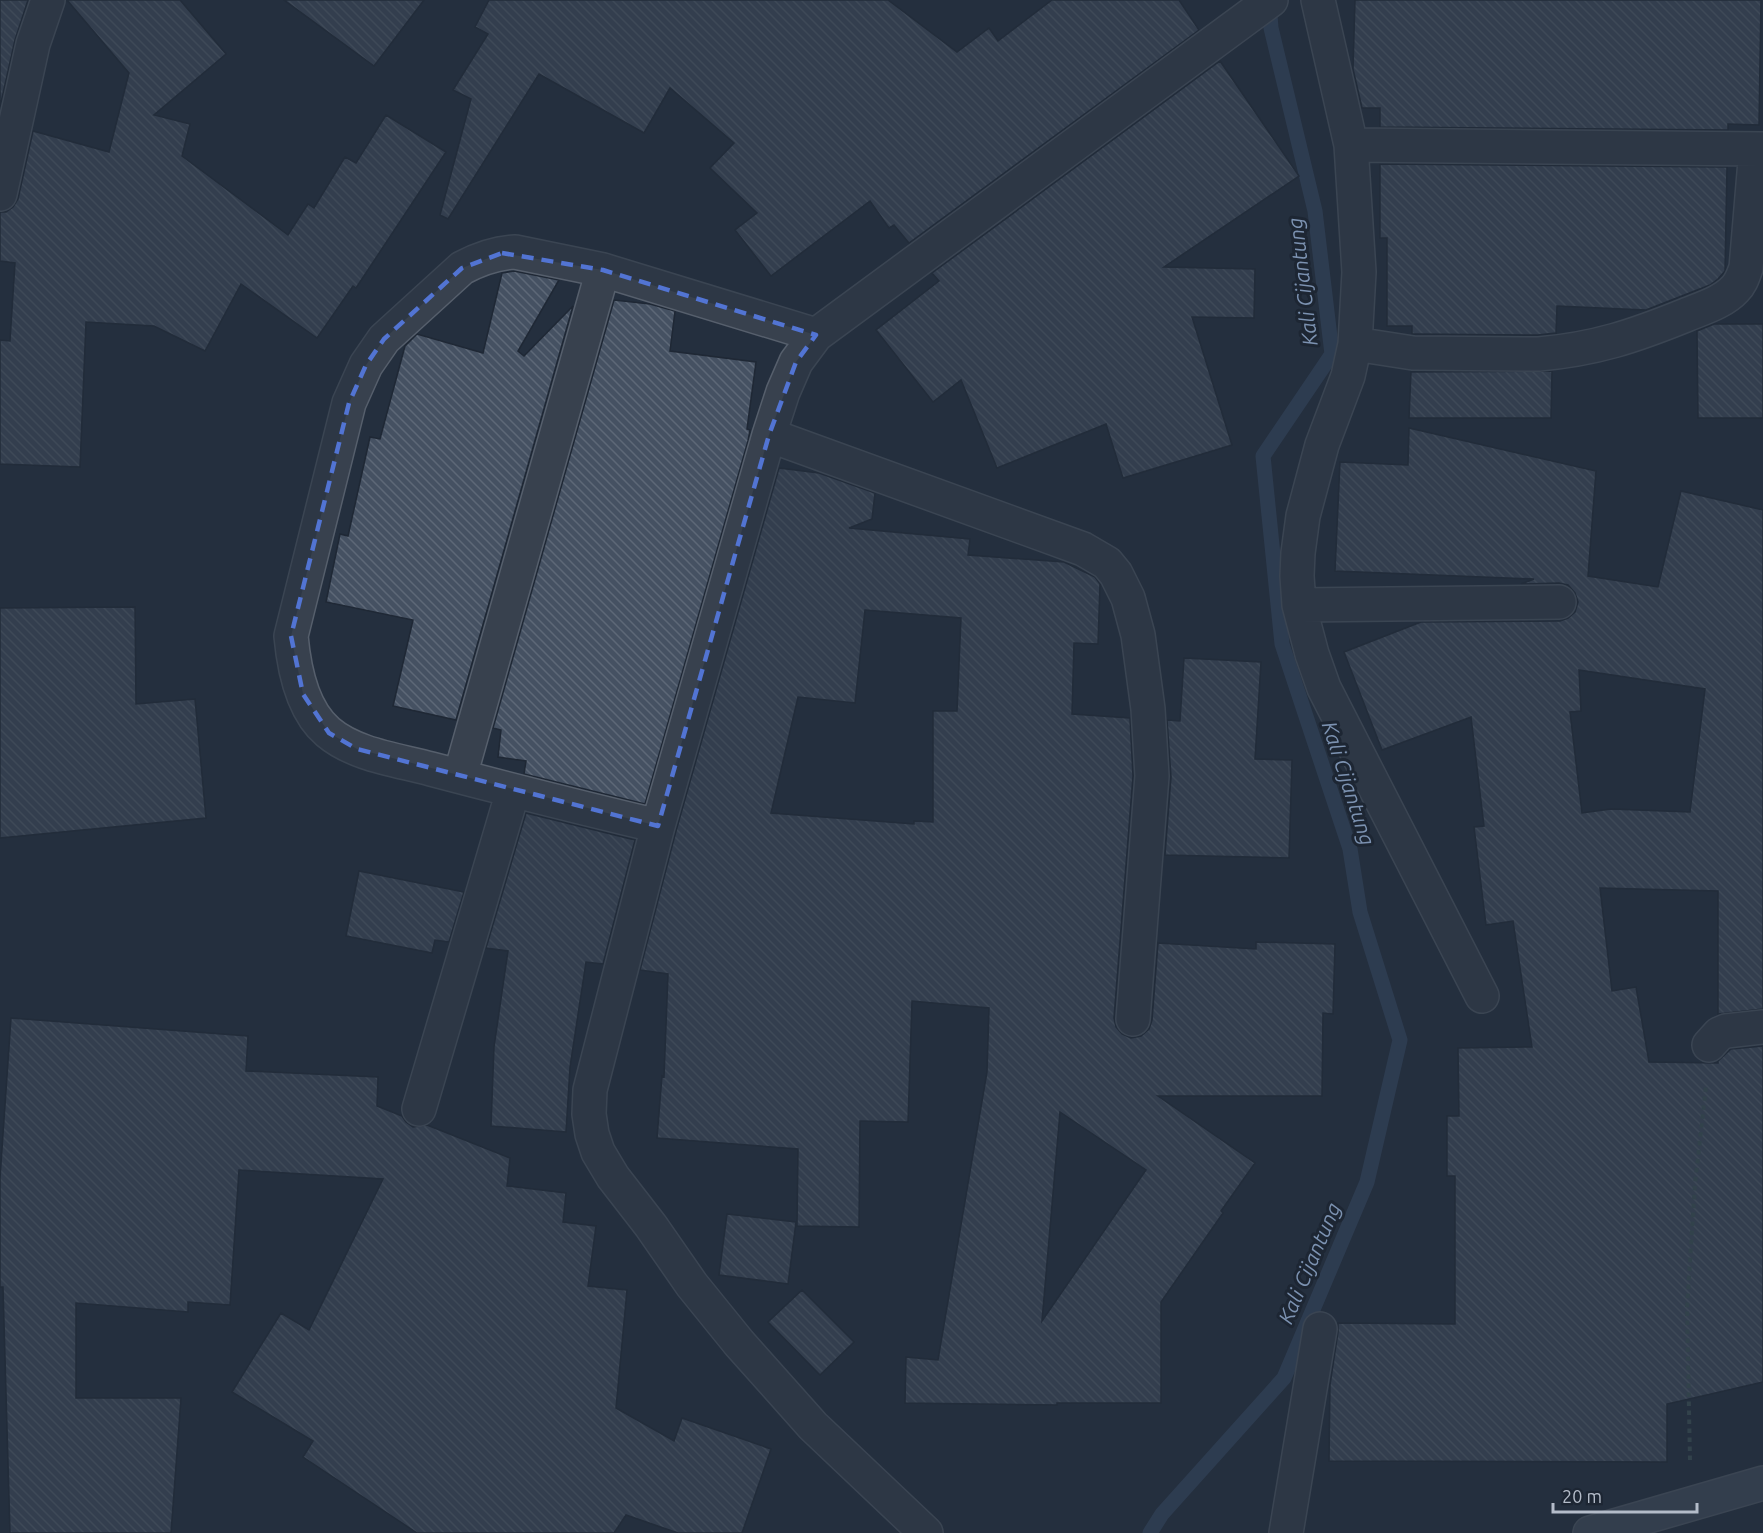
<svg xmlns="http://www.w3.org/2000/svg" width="1763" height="1533" viewBox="0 0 1763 1533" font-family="Ubuntu,sans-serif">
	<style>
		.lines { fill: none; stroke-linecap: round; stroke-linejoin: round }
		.stream { stroke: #394c67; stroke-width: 15 }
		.building { fill: url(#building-back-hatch); stroke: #1f2835; stroke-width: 1.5; fill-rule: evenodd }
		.street-casing { stroke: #565f6c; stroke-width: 36 }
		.secondary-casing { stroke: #565f6c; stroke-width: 36 }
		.path { stroke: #44595c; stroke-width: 4; stroke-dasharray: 4.5 4.5; stroke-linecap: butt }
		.street { stroke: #38414e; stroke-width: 33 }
		.secondary { stroke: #465061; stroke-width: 33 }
		.marked { fill: none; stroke: #5274d3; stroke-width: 4.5; stroke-dasharray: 12 8; stroke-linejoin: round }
		.labels { text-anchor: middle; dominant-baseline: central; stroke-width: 6; stroke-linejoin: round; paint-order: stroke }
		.water-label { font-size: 21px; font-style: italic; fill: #7c92b1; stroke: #1d2633 }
	</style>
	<defs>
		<pattern id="building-back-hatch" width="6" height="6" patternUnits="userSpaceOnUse" patternTransform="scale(1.5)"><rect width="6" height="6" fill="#455162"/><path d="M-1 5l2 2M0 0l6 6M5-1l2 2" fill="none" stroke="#5d6877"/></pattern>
	</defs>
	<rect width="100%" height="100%" fill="#242f3e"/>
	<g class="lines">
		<!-- stream -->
		<path class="stream" d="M1150 1533 1162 1514 1284 1378 1367 1182 1400 1040 1360 912 1350 849 1282 644 1263 456 1332 354 1315 211 1271 28 1269 3"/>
	</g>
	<!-- building -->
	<path class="building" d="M0 0H28L15 40 0 107Z
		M67 0H180L226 54 154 115 190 124 182 156 288 235 308 204 314 208 345 157 356 163 386 115 446 152 356 288 353 286 317 338 241 284 205 351 154 326 86 322 80 467 0 464V340L10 341 15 263 0 261V212H6L13 207 18 199 33 131 109 152 129 73Z
		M284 0H424L374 66Z
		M489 0H888L957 52 989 28 998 41 1052 0H1179L1199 30 909 243 894 225 889 228 870 201 771 276 735 230 757 213 710 168 734 143 670 88 644 133 539 74 448 219 440 215 471 99 453 90 488 34 475 27Z
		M1355 0H1761L1759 125 1728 124V130L1380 127V108H1362L1353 69Z
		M1220 61 1299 176 1164 267 1255 269 1254 318 1192 317 1232 445 1123 478 1106 424 997 468 961 380 933 402 876 330 939 281 932 273Z
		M1380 164 1727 167 1725 271 1718 279 1710 285 1646 310 1557 306 1556 333 1538 335 1415 334H1412V326H1387V238H1380Z
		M514 271 559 280 518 351 524 356 573 306 456 720 393 706 413 620 326 602 340 534 348 536 370 437 380 439 405 346 417 334 483 353 502 273Z
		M614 300 650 304 675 311 670 351 756 362 747 429 750 430 748 441 645 804 524 774 526 761 498 757 501 730 493 728Z
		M1714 324H1763V418H1698L1697 331Z
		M1552 371 1551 418H1409L1411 372Z
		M1409 428 1596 471 1588 576 1658 587 1681 491 1763 510V1009L1718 1014V891L1600 888 1612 991 1636 987 1649 1062 1718 1063V1061L1731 1049 1763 1046V1382L1667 1404V1462L1329 1461 1330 1385 1338 1332V1323L1455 1324V1176H1447V1116H1459L1458 1048 1532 1047 1513 921 1486 925 1474 827 1484 826 1471 717 1382 750 1344 652 1421 622 1560 621 1568 618 1575 612 1578 602 1575 593 1568 585 1559 583 1521 584 1534 579 1335 571 1340 462 1408 465ZM1579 670 1705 689 1690 812 1611 809 1582 813 1570 712 1581 711Z
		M779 468 819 473 875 493 872 519 849 528 970 539 968 555 1064 562 1095 577 1100 584 1098 644 1074 643 1072 714 1130 718 1133 776 1114 1018 1116 1027 1122 1034 1131 1038 1141 1036 1149 1029 1152 1020 1158 943 1256 949V942L1335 944 1333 1014 1323 1013 1322 1096H1158L1255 1163 1221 1211 1223 1213 1161 1302V1403H1057V1405L905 1403 906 1357 938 1360 987 1072 989 1008 912 1001 908 1122 860 1121 859 1227 797 1226 798 1149 657 1138 662 1076 664 1077 668 974 640 970 676 831ZM865 610 961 618 957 711H933V822L914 821V824L771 813 798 697 855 703ZM1060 1112 1146 1170 1042 1321Z
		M135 607 136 704 195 699 206 818 0 838V608Z
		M1184 658 1261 662 1255 759 1292 760 1289 858 1165 855 1171 777 1167 720 1180 721Z
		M526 813 635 840 603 964 586 962 570 1067 566 1132 491 1126 494 1047 508 951 486 948Z
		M359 871 464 892 449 942 435 940 432 953 346 936Z
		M11 1018 248 1036 246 1071 378 1077 377 1106 402 1116 406 1122 413 1127 427 1125 510 1158 507 1186 566 1193 563 1222 596 1226 588 1286 627 1290 616 1408 674 1441 682 1418 771 1449 742 1533H678L626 1515 614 1533H417L303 1457 313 1441 232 1392 281 1313 309 1330 383 1179 239 1170 230 1305 188 1302V1312L76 1303V1398H181L171 1533H10L3 1287H0V1178Z
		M727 1214 796 1222 788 1284 719 1275Z
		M802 1290 854 1342 820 1375 768 1322Z"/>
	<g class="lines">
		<!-- street casing -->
		<g class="street-casing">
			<path id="street" d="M1318 0 1351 145 1359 272 1355 344 1348 376 1322 445 1303 516 1298 553 1297 576 1299 605 1312 654 1324 688 1482 996
				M1351 145 1763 149
				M0 194 33 44 48 0
				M1355 344 1413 353 1539 354C1596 349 1634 336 1686 315 1703 308 1723 302 1735 289 1741 283 1743 276 1746 268L1756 149
				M769 435 1083 549 1107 563 1116 574 1128 598 1138 635 1148 709 1152 776 1133 1019
				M1299 605 1559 602
				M460 776 603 270
				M658 826C582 808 507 789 431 769 398 760 355 755 328 732 302 710 294 669 291 636L349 403 366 365 384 339 462 268C479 259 495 253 515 252L603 270 816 335
				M1709 1045 1719 1034 1726 1031 1763 1027
				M419 1109 513 791
				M926 1533 813 1426 739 1343 692 1285 651 1226 613 1177 598 1152 592 1134 589 1114 590 1090 658 826 769 435 783 392 796 362 816 335 1271 0
				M1286 1533 1320 1329"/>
		</g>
		<!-- secondary casing -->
		<g class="secondary-casing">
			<path id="secondary" d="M1590 1533 1763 1483"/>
		</g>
		<!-- path -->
		<path class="path" d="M1690 1460 1687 1308 1695 1184 1706 1087"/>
		<!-- street -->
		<use href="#street" class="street"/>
		<!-- secondary -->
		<use href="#secondary" class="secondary"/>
	</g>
	<!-- marked area -->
	<path d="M0 0H1763V1533H0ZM502 253 603 270 816 335 796 362 769 435 658 826 357 749 329 733 303 694 291 636 349 403 366 365 384 339 462 268Z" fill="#242f3e" fill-opacity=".55" fill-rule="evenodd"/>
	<path class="marked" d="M502 253 603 270 816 335 796 362 769 435 658 826 357 749 329 733 303 694 291 636 349 403 366 365 384 339 462 268Z"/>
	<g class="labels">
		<!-- water labels -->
		<g class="water-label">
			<text transform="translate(1302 282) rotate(-97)">Kali Cijantung</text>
			<text transform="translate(1349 783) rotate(72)">Kali Cijantung</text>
			<text transform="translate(1309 1263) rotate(-67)">Kali Cijantung</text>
		</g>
	</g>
	<!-- scale -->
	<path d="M1553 1503v9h144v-9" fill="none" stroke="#b4bcc9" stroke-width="3"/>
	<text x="1562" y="1503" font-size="18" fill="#b4bcc9" stroke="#1d2633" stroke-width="4.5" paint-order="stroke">20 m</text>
</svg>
